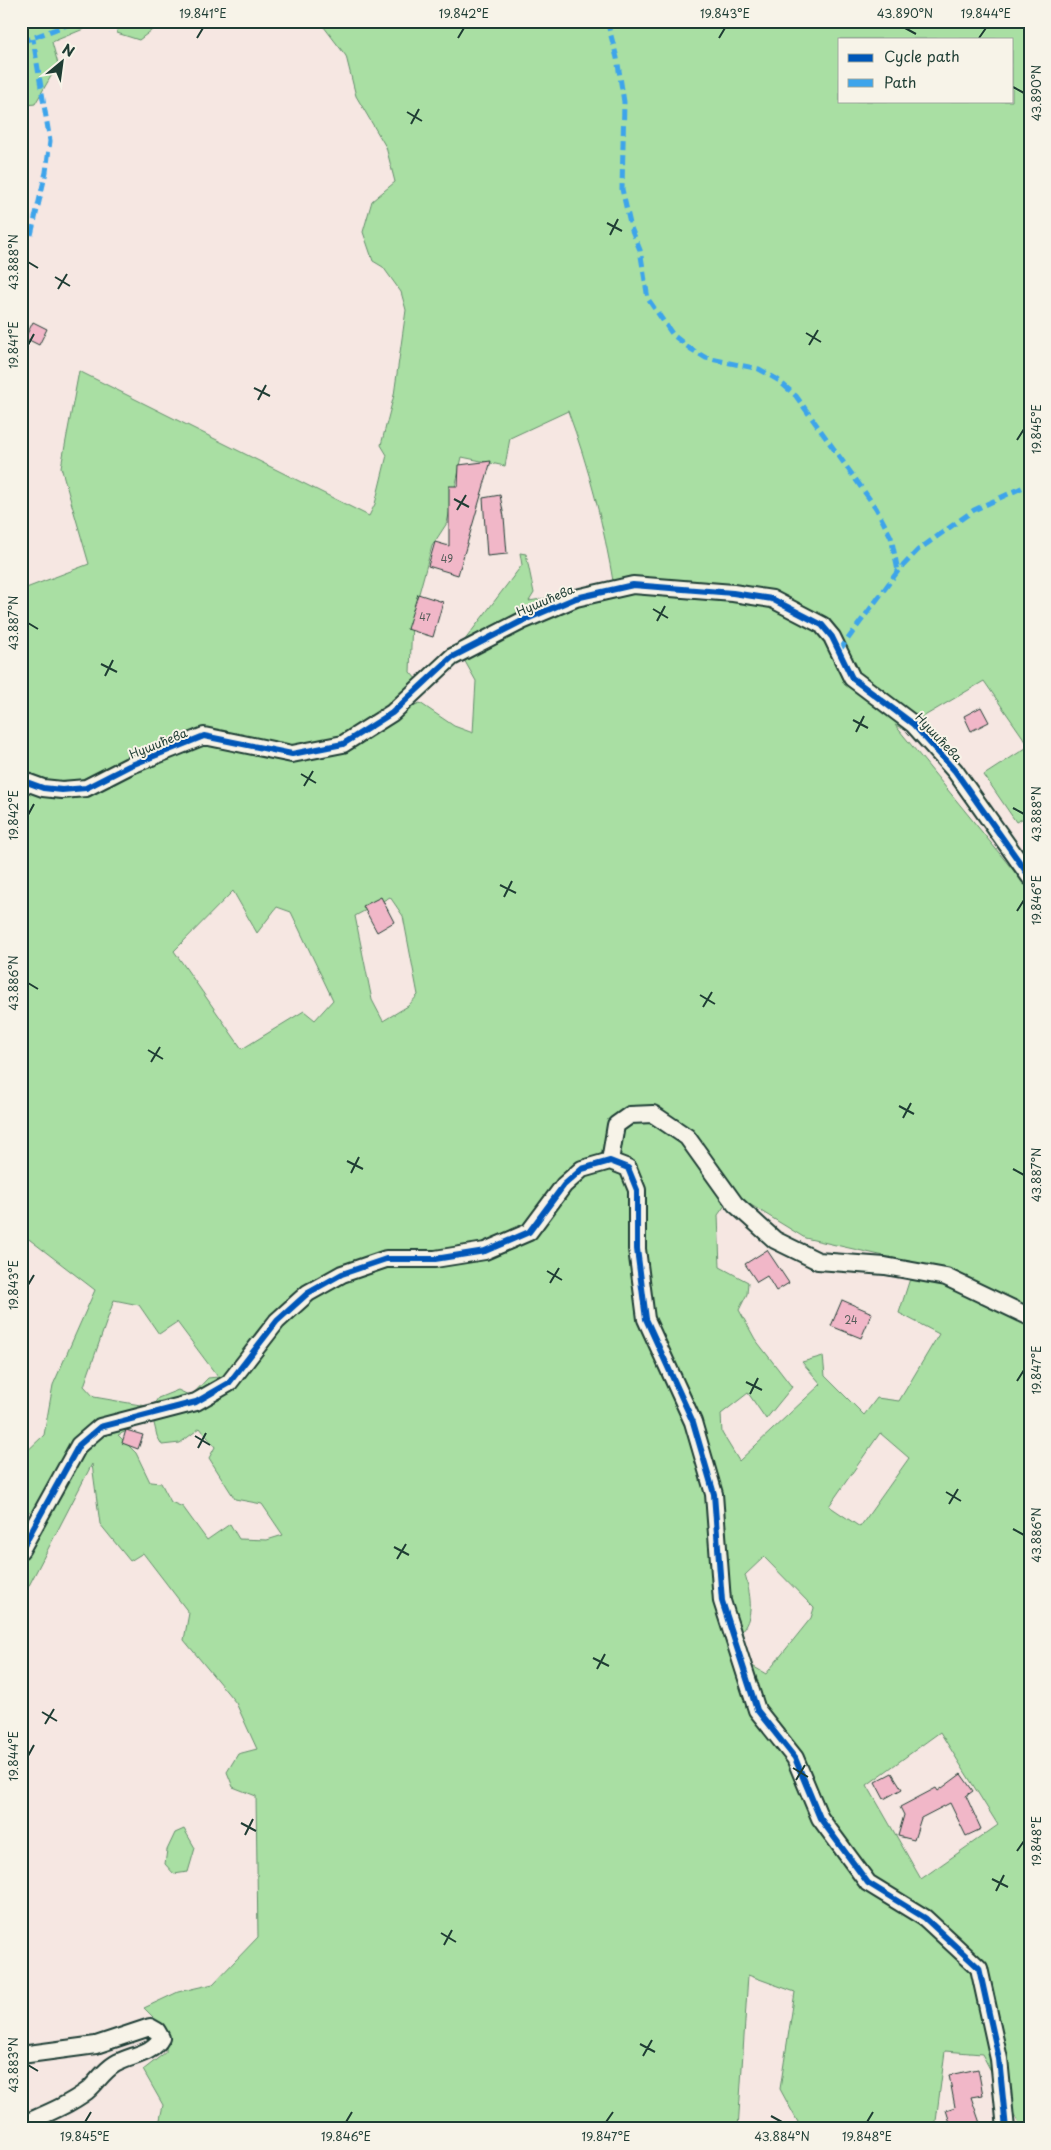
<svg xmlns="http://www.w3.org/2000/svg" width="1051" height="2150" viewBox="0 0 1051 2150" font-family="'Playpen Sans',sans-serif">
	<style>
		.green { fill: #a9dfa3; stroke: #648e6c; fill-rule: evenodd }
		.building { fill: #f1b7c8; stroke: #1f3d34 }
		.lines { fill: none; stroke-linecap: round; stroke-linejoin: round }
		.minor-casing { stroke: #1f3d34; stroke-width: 20 }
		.minor { stroke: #f7f3e8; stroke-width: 16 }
		.quiet { stroke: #3da4eb; stroke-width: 5; stroke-dasharray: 10 5; stroke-linecap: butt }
		.cycleway-casing { stroke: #f7f3e8; stroke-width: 9 }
		.cycleway { stroke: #0057b8; stroke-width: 6 }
		.ticks { fill: none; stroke: #1f3d34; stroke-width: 2 }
		.labels { text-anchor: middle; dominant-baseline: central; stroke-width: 4; stroke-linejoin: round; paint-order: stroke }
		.number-label { font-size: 10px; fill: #545c59 }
		.street-label { font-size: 12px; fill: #1f3d34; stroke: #f7f3e8 }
		.neatline { fill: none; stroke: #1f3d34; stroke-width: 2 }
		.ticks-label { font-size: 12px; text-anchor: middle; fill: #1f3d34 }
	</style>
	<rect width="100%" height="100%" fill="#f6e7e2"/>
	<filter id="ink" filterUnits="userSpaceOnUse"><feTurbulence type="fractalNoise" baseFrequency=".02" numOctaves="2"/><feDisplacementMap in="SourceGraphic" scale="10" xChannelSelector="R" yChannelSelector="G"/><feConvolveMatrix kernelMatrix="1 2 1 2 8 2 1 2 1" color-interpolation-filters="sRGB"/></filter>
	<g filter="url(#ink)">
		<!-- green -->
		<path class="green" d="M21 21H103L52 42 58 64 35 104 21 106Z
			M118 21H164L139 40 117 33Z
			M313 21H1030V815L1016 822 984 775 1029 746 984 681 916 721 937 745 895 725 1030 891V2129H1018L1019 2124 982 2054 945 2051 935 2129H797L800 2126 780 2089 795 1992 748 1975 738 2129H158L163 2105 143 2070 166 2052V2030L144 2008 178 1992 213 1984 258 1937 256 1796 233 1787 227 1772 238 1754 257 1749 236 1703 184 1640 189 1613 143 1553 130 1561 100 1524 92 1464 21 1601V1528L31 1513 21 1505V1457L44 1435 53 1385 95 1290 21 1233V590L89 564 61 467 79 371 369 516 375 504 387 455 381 445 394 395 406 310 401 292 383 267 373 261 363 232 372 201 395 182 386 147 356 96 346 56 324 27ZM840 39H1012V101H840ZM568 411C589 468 604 526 614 587L529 601 534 593 526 554 520 553 522 565 458 649 476 681 473 733 454 726 420 703 359 727 407 690 417 680 410 672 412 619 432 546 447 523 462 457 505 466 510 438ZM233 891 257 933 277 907 291 912 333 1000 315 1020 304 1011 242 1049 174 951ZM390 897 403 916 418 995 408 1006 383 1021 372 1000 355 916ZM733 1194 805 1238 915 1263 899 1313 939 1334 899 1401 877 1398 864 1415 825 1376 823 1356 802 1362 821 1384 739 1461 722 1433 721 1414 748 1393 766 1419 792 1387 755 1339 739 1310 747 1294 748 1282 720 1267 718 1215ZM114 1300 139 1305 159 1334 177 1322 218 1377 208 1378 191 1396 178 1390 158 1398 152 1407 94 1397 84 1386ZM153 1419 157 1436 162 1445 180 1443 200 1428 215 1447 209 1458 235 1499 262 1504 283 1535 267 1540 239 1539 230 1524 207 1540 183 1507 171 1502 161 1483 150 1482 136 1453 118 1435ZM880 1433 909 1458 860 1527 829 1506ZM764 1557 814 1608 811 1618 766 1674 749 1664 742 1631C755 1615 750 1593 745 1575ZM940 1732 998 1825 921 1879 867 1785Z
			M184 1829 195 1848 188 1872 174 1874 165 1864 167 1850 175 1833Z"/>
		<!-- building -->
		<path class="building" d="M33 322 47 329 39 345 25 338Z
			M491 461 458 575 428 566 435 542 449 546V486H458L459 465Z
			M500 495 504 517 507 554 487 556 483 498Z
			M418 594 443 602 433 637 407 629Z
			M981 707 989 722 971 731 964 716Z
			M381 897 394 922 377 932 363 906Z
			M767 1250 789 1283 776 1291 767 1276 757 1282 745 1264Z
			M842 1300 872 1313 861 1338 831 1326Z
			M126 1430 143 1435 138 1449 122 1443Z
			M892 1773 902 1789 884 1799 875 1782Z
			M961 1774 973 1791 966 1796 981 1829 966 1836 950 1803 921 1818 914 1840 898 1836 904 1815 900 1807 936 1788 938 1791Z
			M978 2069 983 2095 971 2097 982 2129H952L946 2110 955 2107 949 2075Z"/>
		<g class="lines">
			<!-- minor casing -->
			<g class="minor-casing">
				<path id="minor" d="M21 780 43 788 62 790 86 788 129 766 204 736 292 754 343 744 392 713 452 657 522 621 576 598 633 585 733 593 772 599 822 625 832 637 852 678 913 724 955 771 1030 877
					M610 1161 628 1168 637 1190V1249L646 1319 693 1422 714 1494 722 1601 757 1710 795 1758 820 1818 868 1883 925 1918 979 1968 999 2059 1006 2129
					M610 1161 616 1125 630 1115 653 1114 687 1137 735 1204 775 1240 818 1261 885 1266 946 1277 1030 1317
					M21 1550 79 1445 100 1427 196 1402 229 1383 277 1321 308 1293 342 1274 386 1259H435L485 1251 529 1232 564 1185 582 1169 610 1161
					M21 2055 96 2045 150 2027 157 2031 161 2038C152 2055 130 2055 115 2064 102 2072 97 2083 87 2091 67 2106 43 2115 21 2125"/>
			</g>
			<!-- minor -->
			<use href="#minor" class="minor"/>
			<!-- quiet -->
			<path class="quiet" d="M607 21 617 58 624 102 622 189 631 228 640 250 648 299 673 335 691 349 706 358 759 369 778 380 796 396 876 508 891 537 898 571
				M21 42 78 21
				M31 235 46 172 50 141 33 39
				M839 651 898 571 918 550 974 510 1030 484"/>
			<!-- cycleway casing -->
			<g class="cycleway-casing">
				<path id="cycleway" d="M21 780 43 788 62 790 86 788 129 766 204 736 292 754 343 744 392 713 452 657 522 621 576 598 633 585 733 593 772 599 822 625 832 637 852 678 913 724 955 771 1030 877
					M21 1550 79 1445 100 1427 196 1402 229 1383 277 1321 308 1293 342 1274 386 1259H435L485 1251 529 1232 564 1185 582 1169 610 1161 628 1168 637 1190V1249L646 1319 693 1422 714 1494 722 1601 757 1710 795 1758 820 1818 868 1883 925 1918 979 1968 999 2059 1006 2129"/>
			</g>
			<!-- cycleway -->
			<use href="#cycleway" class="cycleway"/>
		</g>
	</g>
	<!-- ticks -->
	<path class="ticks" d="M905 28 916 34M197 38 203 28M458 38 464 28M719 38 725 28M979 38 986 28M1013 87 1024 93M407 112 422 121M411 124 419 109M607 223 622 231M610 235 618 219M28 262 38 268M55 277 70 286M58 289 67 274M806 333 821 342M28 345 34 334M809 345 818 330M254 388 270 396M258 400 266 385M1017 440 1024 429M454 499 469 507M457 510 466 495M653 609 668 618M657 621 665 606M28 623 38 629M101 664 117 672M105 676 113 660M853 720 868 728M856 732 864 716M301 774 316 783M304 786 313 771M1013 808 1024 814M28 815 34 804M500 885 516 893M504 897 512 881M1017 911 1024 900M28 983 38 989M700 995 715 1004M703 1007 712 992M148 1050 163 1059M151 1062 160 1047M899 1106 914 1114M903 1118 911 1103M347 1161 363 1169M1013 1169 1024 1175M351 1173 359 1157M547 1271 562 1280M550 1283 559 1268M28 1285 34 1275M1017 1381 1024 1370M746 1382 762 1390M750 1394 758 1378M195 1436 210 1445M198 1448 206 1433M946 1492 961 1501M949 1504 958 1489M1013 1529 1024 1535M394 1547 409 1555M397 1559 406 1544M593 1658 609 1666M597 1669 605 1654M42 1712 57 1721M45 1724 54 1709M28 1756 34 1745M793 1768 808 1777M796 1780 805 1765M241 1823 256 1831M245 1835 253 1819M1017 1851 1024 1841M992 1879 1008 1887M996 1891 1004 1875M441 1933 456 1942M444 1945 452 1930M640 2044 655 2052M643 2056 652 2040M28 2065 38 2071M771 2116 782 2122M85 2122 91 2112M346 2122 352 2112M606 2122 613 2112M867 2122 873 2112"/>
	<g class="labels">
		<!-- number labels -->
		<g class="number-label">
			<text x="447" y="558">49</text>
			<text x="425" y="616">47</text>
			<text x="851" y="1319">24</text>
		</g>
		<!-- street labels -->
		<g class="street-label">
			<text transform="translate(545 600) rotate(-23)">Нушићева</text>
			<text transform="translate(939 737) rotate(47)">Нушићева</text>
			<text transform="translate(158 743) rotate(-22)">Нушићева</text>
		</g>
	</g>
	<!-- margin -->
	<rect width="1051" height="2150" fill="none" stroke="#f7f3e8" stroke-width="55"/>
	<!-- legend -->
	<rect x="838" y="38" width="175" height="65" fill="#f7f3e8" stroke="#a1aaa0"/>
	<rect x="848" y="54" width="25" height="8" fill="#0057b8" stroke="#a1aaa0"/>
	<text x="884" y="62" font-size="15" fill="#1f3d34">Cycle path</text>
	<rect x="848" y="79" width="25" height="8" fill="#3da4eb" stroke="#a1aaa0"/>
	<text x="884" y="88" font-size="15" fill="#1f3d34">Path</text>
	<!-- north arrow -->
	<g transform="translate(62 62) rotate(29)" stroke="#f7f3e8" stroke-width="4" paint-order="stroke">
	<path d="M0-4L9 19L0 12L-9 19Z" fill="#1f3d34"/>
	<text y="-8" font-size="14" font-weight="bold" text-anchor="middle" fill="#1f3d34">N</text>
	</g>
	<rect x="28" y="28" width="996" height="2094" class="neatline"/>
	<g class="ticks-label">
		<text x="203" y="18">19.841°E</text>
		<text x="464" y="18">19.842°E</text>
		<text x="725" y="18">19.843°E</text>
		<text x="905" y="18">43.890°N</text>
		<text x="986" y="18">19.844°E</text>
		<text transform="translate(1037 93) rotate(-90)" y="4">43.890°N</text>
		<text transform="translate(14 262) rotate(-90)" y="4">43.888°N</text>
		<text transform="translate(14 345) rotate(-90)" y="4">19.841°E</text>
		<text transform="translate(1037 429) rotate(-90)" y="4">19.845°E</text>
		<text transform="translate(14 623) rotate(-90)" y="4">43.887°N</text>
		<text transform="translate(1037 814) rotate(-90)" y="4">43.888°N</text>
		<text transform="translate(14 815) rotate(-90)" y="4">19.842°E</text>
		<text transform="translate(1037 900) rotate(-90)" y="4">19.846°E</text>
		<text transform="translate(14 983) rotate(-90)" y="4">43.886°N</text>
		<text transform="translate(1037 1175) rotate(-90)" y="4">43.887°N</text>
		<text transform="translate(14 1285) rotate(-90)" y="4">19.843°E</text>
		<text transform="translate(1037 1370) rotate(-90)" y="4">19.847°E</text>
		<text transform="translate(1037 1535) rotate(-90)" y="4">43.886°N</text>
		<text transform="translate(14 1756) rotate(-90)" y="4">19.844°E</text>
		<text transform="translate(1037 1841) rotate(-90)" y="4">19.848°E</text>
		<text transform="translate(14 2065) rotate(-90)" y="4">43.883°N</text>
		<text x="85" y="2141">19.845°E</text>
		<text x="346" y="2141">19.846°E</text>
		<text x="606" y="2141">19.847°E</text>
		<text x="782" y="2141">43.884°N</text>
		<text x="867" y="2141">19.848°E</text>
	</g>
</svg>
